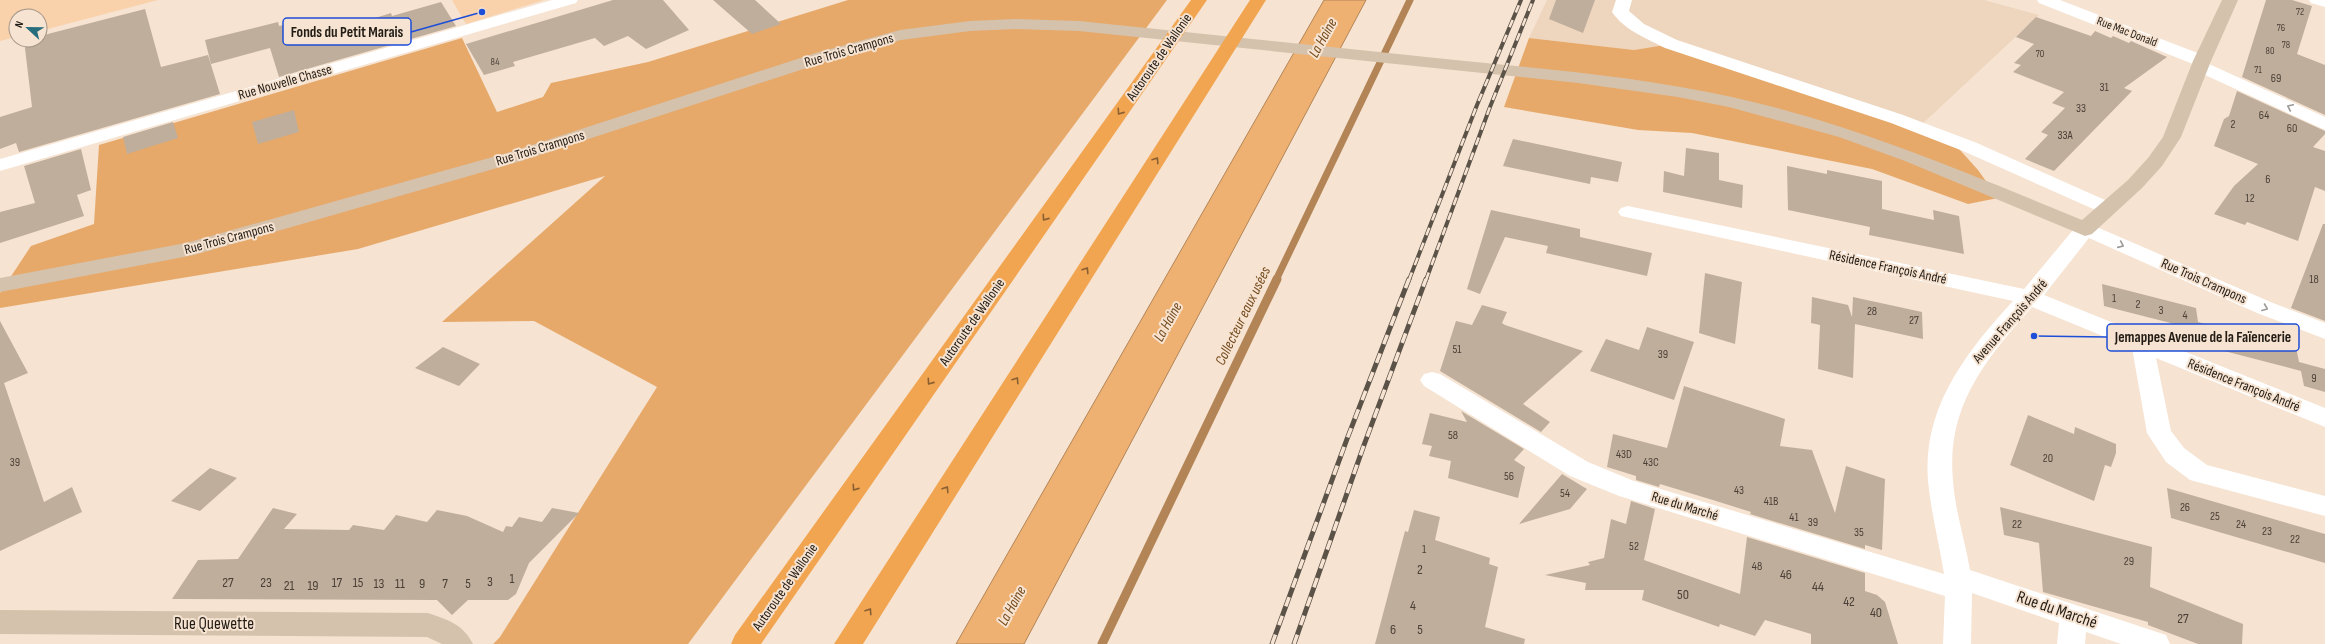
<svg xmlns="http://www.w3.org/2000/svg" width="2325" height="644" viewBox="0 0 2325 644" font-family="'Sofia Sans Condensed',sans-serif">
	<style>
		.built { fill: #eed5be }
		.green { fill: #f9d1ab }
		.forest { fill: #e6a96a }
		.water { fill: #efb172; stroke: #b28456 }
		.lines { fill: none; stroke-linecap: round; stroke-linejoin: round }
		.stream-far1 { stroke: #b28456; stroke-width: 7 }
		.stream { stroke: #b28456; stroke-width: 9 }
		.building { fill: #c0ae9c }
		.street { fill: #fff; fill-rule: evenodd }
		.secondary { fill: #d5c2ac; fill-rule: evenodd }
		.highway { fill: #f2a551; fill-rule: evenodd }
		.rail-far1-casing { stroke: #5b5248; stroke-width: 4 }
		.rail-casing { stroke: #5b5248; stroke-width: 5 }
		.rail-far1 { stroke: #f6e3d1; stroke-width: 2.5; stroke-dasharray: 8; stroke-linecap: butt }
		.rail { stroke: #f6e3d1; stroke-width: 3.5; stroke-dasharray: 10; stroke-linecap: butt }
		.oneway { stroke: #9c9996 }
		.oneway2 { stroke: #8a6033 }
		.labels { text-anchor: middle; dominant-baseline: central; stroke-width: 4; stroke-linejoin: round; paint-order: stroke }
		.far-number-label { font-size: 10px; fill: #4a4037 }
		.far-street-label { font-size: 12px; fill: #221c15; stroke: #f6e3d1 }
		.number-label { font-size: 12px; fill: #4a4037 }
		.street-label { font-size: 14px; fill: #221c15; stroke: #f6e3d1 }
		.near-number-label { font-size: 14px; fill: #4a4037 }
		.water-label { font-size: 15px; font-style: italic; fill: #744a1c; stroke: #f6e3d1 }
		.near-street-label { font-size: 17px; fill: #221c15; stroke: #f6e3d1 }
		.leader { fill: none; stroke: #1d4ed8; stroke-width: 1.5 }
		.callout-dot { fill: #1d4ed8; stroke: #f6e3d1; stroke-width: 1.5 }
		.callout { fill: #f6e3d1; stroke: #1d4ed8; stroke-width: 1.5 }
		.callout-label { font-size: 15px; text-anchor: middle; font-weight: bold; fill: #221c15 }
	</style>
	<rect width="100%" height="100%" fill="#f6e3d1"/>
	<!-- built -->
	<path class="built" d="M1547 0H1984L2039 15 1919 127 1671 44 1634 50 1529 38Z"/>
	<!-- green -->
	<path class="green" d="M0 0H158L40 31V16H16V37L0 41Z
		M452 0H544L466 24Z"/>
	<!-- forest -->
	<path class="forest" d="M848 0H1167L688 644H493L500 637 657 387 534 321 442 322 605 176 358 249 0 308V293L31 246 94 224 99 145 462 38 497 112 543 97 551 83 648 62Z
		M1529 38 1634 50 1671 44 1951 140 1978 170 1998 198 1968 204 1872 169 1692 133 1638 130 1504 107Z"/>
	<!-- water -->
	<path class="water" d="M1324 0H1366L1024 644H956Z"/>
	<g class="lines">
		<!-- stream-far1 -->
		<path class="stream-far1" d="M1276 280 1410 0"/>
		<!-- stream -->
		<path class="stream" d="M1102 644 1277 279"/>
	</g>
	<!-- building -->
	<path class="building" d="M613 0H663L689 30 646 49 628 36 604 46 595 38 513 62 515 66 484 75 466 44Z
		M713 0H755L781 24 752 34Z
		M1556 0H1595L1583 33 1549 19Z
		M2266 0H2292L2312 6 2297 54 2325 65V115L2242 77Z
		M441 2 456 26 279 77 270 48 211 64 205 40 278 22 279 26 297 22 303 39 323 33 325 37 374 24 372 19 391 13 392 16Z
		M145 9 161 67 208 55 220 94 19 152 16 143 0 149V117L32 107 24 40H40V36Z
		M2036 17 2091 36 2095 31 2111 38 2113 36 2129 43 2131 41 2167 57 2124 88 2132 91 2054 171 2025 159 2048 135 2041 132 2065 108 2052 103 2064 92 2013 72 2021 65 2014 63 2034 44 2016 37Z
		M2237 91 2325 131V134L2313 147 2325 151V191L2315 187 2298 241 2247 222 2245 225 2214 214 2234 186 2258 164 2214 146 2224 119 2229 116Z
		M294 110 299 132 258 144 252 122Z
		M173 122 178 138 127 154 123 137Z
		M1513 139 1622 162 1618 182 1591 177 1590 184 1503 166Z
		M1686 148 1719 153V180L1743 185 1742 208 1663 192 1664 171 1684 176Z
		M81 149 91 190 77 195 84 216 0 243V212L35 203 24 166Z
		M1787 166 1827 174V170L1882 181V209L1934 220 1933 210 1959 216 1964 254 1869 235 1870 227 1788 210Z
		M1491 210 1580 229V237L1652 253 1647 276 1546 253 1548 246 1505 237 1480 294 1467 289Z
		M2323 224H2325V321L2291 308Z
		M1705 273 1742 282 1735 344 1699 333Z
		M2102 284 2196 308 2198 322 2296 347 2299 362 2325 369V392L2304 386 2301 371 2201 345 2198 330 2104 306Z
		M1812 297 1848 305 1852 317 1853 297 1922 312 1923 339 1855 324 1853 378 1818 369 1820 325 1811 323Z
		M1482 305 1507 312 1502 323 1505 325 1583 351 1523 404 1550 422 1541 432 1440 371 1456 321 1472 325Z
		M0 321 28 373 4 383 44 502 72 487 82 512 0 551Z
		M1647 327 1694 342 1674 400 1590 371 1606 339 1639 350Z
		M443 347 480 364 459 386 415 368Z
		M1684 386 1785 419 1780 446 1812 450 1835 513 1846 466 1885 479 1882 550 1865 545V549L1750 514 1751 512 1716 501 1660 484 1659 487 1636 480V476L1607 467 1613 434 1667 448Z
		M1461 411 1524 449 1514 460 1525 467 1518 498 1448 478 1451 461 1429 456 1432 446 1422 444 1430 413 1467 422Z
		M2028 415 2074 434 2075 427 2116 444V453L2111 467 2105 465 2094 501 2010 465Z
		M210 468 237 478 200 511 171 501Z
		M1562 474 1587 489 1570 509 1519 524Z
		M2167 488 2325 534V563L2171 518Z
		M1631 501 1655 509 1644 560 1740 594 1747 537 1865 573V591L1877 595 1885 602 1898 644H1811V634L1765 620 1755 636 1720 624 1719 627 1642 600 1644 590H1585L1586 583 1545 575 1590 565 1588 562 1604 558 1611 519 1626 524Z
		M2000 507 2152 547 2150 587 2243 624 2242 644H2198L2148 625V622L2043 592 2039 543 2004 535Z
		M273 508 297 514 284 529 349 530 353 525 384 530 396 515 427 522 437 510 467 516 503 532 506 526 512 527 519 517 542 522 552 508 579 513 529 563 516 594 508 600H468L452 615 437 600 172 599 198 560 238 559Z
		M1414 510 1440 517 1435 540 1490 558 1489 564 1498 567 1485 627 1525 639 1524 644H1375L1405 531 1408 532Z"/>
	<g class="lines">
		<!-- street -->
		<path class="street" d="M552 0H578L576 3 0 171V159Z
			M1616 0H1632L1629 11 1644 24 1677 40 1903 115 1977 143 2114 204 2117 208 2114 212 2107 214 2100 212 1963 151 1891 123 1665 48C1646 38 1624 30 1612 12Z
			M2037 0H2060L2208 57 2211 61 2209 64 2325 117V130L2194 70 2191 66 2193 64 2039 3Z
			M2309 0H2325V7L2311 3Z
			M1628 206 2024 289 2078 224 2085 222 2273 303 2325 323V339L2257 313 2089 238 2044 295 2325 408V427L2156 358 2171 431 2184 448 2207 465 2325 496V516L2190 480 2166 462 2147 433 2132 348 2032 307C1986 359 1946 406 1953 480 1955 511 1965 540 1970 570L2166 635 2170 644H2121L2086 632 2085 644H2057L2059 623 1972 593 1971 644H1943L1945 596 1619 496 1570 476 1424 386 1420 380 1424 374 1432 372 1440 374 1588 462 1634 481 1944 574C1939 543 1931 512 1928 481 1922 408 1966 352 2013 301L1621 216 1618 212 1621 208Z"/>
		<!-- secondary -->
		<path class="secondary" d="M2222 0H2238L2211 61 2181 137 2162 166 2142 188 2092 234 2085 236 1905 161 1839 137 1729 107 1678 97 1578 83 1079 31 1016 29 970 31 901 40 831 60 521 161 194 255 0 292V278L186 243 507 153 819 52 900 30 970 21 1016 19 1079 21C1204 34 1329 47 1455 60 1547 69 1641 77 1732 97 1854 124 1967 173 2082 220L2128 180 2148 158 2163 137 2193 61Z
			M0 610 428 613C448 620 463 624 473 644H442L427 637 0 634Z"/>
		<!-- highway -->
		<path class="highway" d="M1191 0H1207L761 644H731L735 635Z
			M1250 0H1266L863 644H834Z"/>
		<!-- rail-far1 casing -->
		<g class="rail-far1-casing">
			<path id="rail-far1" d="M1409 280 1477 105 1521 0
				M1426 280 1490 107 1533 0"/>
		</g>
		<!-- rail casing -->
		<g class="rail-casing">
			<path id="rail" d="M1272 644 1347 439 1409 279
				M1294 644 1364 445 1426 279"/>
		</g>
		<!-- rail-far1 -->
		<use href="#rail-far1" class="rail-far1"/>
		<!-- rail -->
		<use href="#rail" class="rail"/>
	</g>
	<!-- one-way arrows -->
	<defs><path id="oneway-chevron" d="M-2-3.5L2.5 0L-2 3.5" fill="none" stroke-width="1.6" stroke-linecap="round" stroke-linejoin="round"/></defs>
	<g class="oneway">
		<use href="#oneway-chevron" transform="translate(2290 107) rotate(-155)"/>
		<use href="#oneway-chevron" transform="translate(2121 245) rotate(24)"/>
		<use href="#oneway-chevron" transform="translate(2265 308) rotate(22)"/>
	</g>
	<g class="oneway2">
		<use href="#oneway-chevron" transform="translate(1120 112) rotate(125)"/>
		<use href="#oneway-chevron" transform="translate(1156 160) rotate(-57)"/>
		<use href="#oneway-chevron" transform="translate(1045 218) rotate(125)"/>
		<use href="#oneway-chevron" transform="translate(1086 270) rotate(-57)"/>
		<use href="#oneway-chevron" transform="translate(1016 380) rotate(-57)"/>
		<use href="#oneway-chevron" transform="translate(930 382) rotate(125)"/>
		<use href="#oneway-chevron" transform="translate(855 488) rotate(125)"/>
		<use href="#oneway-chevron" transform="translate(946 489) rotate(-57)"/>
		<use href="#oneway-chevron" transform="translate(869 611) rotate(-57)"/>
	</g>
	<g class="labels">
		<!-- far-number labels -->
		<g class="far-number-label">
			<text x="2300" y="12">72</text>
			<text x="2281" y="28">76</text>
			<text x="2286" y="45">78</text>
			<text x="2270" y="51">80</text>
			<text x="2040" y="54">70</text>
			<text x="495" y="62">84</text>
			<text x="2258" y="70">71</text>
		</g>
		<!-- far-street labels -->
		<g class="far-street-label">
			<text transform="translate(2127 32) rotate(21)">Rue Mac Donald</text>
		</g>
		<!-- number labels -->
		<g class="number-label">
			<text x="2276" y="78">69</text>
			<text x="2104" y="87">31</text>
			<text x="2081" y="108">33</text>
			<text x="2264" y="115">64</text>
			<text x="2233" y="124">2</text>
			<text x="2292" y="128">60</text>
			<text x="2065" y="135">33A</text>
			<text x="2268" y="179">6</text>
			<text x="2250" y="198">12</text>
			<text x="2314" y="279">18</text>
			<text x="2114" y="298">1</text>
			<text x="2138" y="304">2</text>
			<text x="2161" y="310">3</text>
			<text x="1872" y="311">28</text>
			<text x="2185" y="315">4</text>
			<text x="1914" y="320">27</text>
			<text x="1457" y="349">51</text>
			<text x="1663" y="354">39</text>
			<text x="2314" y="378">9</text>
			<text x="1453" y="435">58</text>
			<text x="1624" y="454">43D</text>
			<text x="2048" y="458">20</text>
			<text x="15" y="462">39</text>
			<text x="1651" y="462">43C</text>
			<text x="1509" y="476">56</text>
			<text x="1739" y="490">43</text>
			<text x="1565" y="493">54</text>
			<text x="1771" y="501">41B</text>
			<text x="2185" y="507">26</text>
			<text x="2215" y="516">25</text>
			<text x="1794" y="517">41</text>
			<text x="1813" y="522">39</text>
			<text x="2017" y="524">22</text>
			<text x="2241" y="524">24</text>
			<text x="2267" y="531">23</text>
			<text x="1859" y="532">35</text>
			<text x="2295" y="539">22</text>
			<text x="1634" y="546">52</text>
			<text x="1424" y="549">1</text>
			<text x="2129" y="561">29</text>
			<text x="1757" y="566">48</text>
		</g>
		<!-- street labels -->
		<g class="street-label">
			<text transform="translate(849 50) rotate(-16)">Rue Trois Crampons</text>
			<text transform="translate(1159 57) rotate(-55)">Autoroute de Wallonie</text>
			<text transform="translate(285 82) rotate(-16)">Rue Nouvelle Chasse</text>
			<text transform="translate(540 148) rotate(-17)">Rue Trois Crampons</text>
			<text transform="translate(229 238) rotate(-15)">Rue Trois Crampons</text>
			<text transform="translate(1888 267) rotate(12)">Résidence François André</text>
			<text transform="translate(2204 281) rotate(24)">Rue Trois Crampons</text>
			<text transform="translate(2010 321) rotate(-49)">Avenue François André</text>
			<text transform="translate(972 322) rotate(-55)">Autoroute de Wallonie</text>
			<text transform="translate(2244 385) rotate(22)">Résidence François André</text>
			<text transform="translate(1685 506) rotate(17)">Rue du Marché</text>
			<text transform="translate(785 587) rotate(-55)">Autoroute de Wallonie</text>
		</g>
		<!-- near-number labels -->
		<g class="near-number-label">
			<text x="1420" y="569">2</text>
			<text x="1786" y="574">46</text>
			<text x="512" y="578">1</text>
			<text x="490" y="581">3</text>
			<text x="228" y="582">27</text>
			<text x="266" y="582">23</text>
			<text x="337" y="582">17</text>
			<text x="358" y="582">15</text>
			<text x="379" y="583">13</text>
			<text x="400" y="583">11</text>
			<text x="422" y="583">9</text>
			<text x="445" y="583">7</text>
			<text x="468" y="583">5</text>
			<text x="289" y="585">21</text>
			<text x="313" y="585">19</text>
			<text x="1818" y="586">44</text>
			<text x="1683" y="594">50</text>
			<text x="1849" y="601">42</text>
			<text x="1413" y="605">4</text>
			<text x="1876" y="612">40</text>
			<text x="2183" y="618">27</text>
			<text x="1393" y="629">6</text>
			<text x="1420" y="629">5</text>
		</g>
		<!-- water labels -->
		<g class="water-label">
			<text transform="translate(1323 38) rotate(-61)">La Haine</text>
			<text transform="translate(1243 316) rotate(-64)">Collecteur eaux usées</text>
			<text transform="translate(1168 322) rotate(-61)">La Haine</text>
			<text transform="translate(1012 606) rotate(-61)">La Haine</text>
		</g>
		<!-- near-street labels -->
		<g class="near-street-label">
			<text transform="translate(2057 610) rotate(19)">Rue du Marché</text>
			<text x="214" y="624">Rue Quewette</text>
		</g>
	</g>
	<!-- callouts -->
	<path class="leader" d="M482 12L411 32M2034 336L2107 337"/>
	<g class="callout-dot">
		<circle cx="482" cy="12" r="4"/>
		<circle cx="2034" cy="336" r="4"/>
	</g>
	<g class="callout">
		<rect x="283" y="18" width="128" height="27" rx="4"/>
		<rect x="2107" y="324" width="192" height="27" rx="4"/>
	</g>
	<g class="callout-label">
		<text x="347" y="37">Fonds du Petit Marais</text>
		<text x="2203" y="342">Jemappes Avenue de la Faïencerie</text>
	</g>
	<!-- north arrow -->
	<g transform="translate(28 28) rotate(292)"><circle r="19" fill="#f6e3d1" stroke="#a19386"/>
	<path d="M0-3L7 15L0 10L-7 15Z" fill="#286d7d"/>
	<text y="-6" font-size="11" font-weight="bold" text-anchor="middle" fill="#221c15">N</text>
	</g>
</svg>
